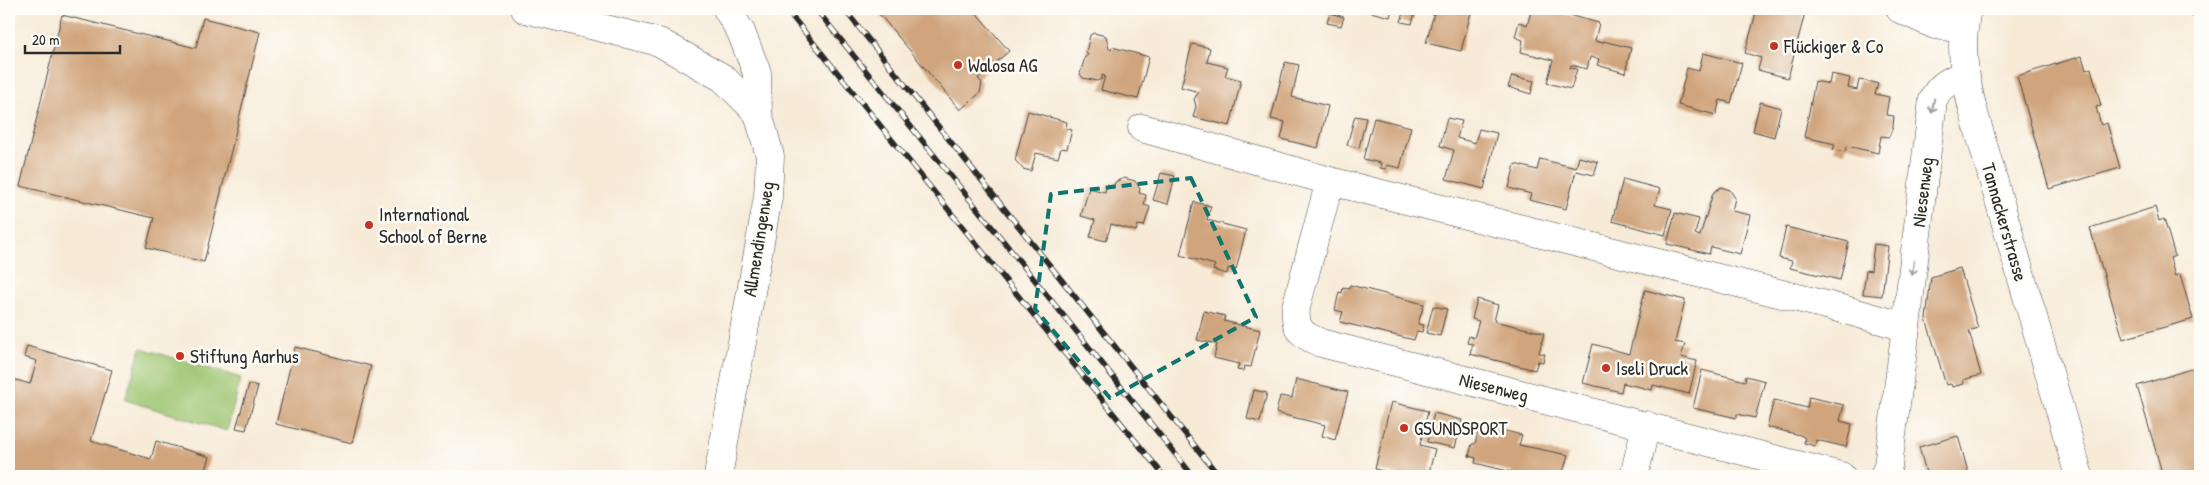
<svg xmlns="http://www.w3.org/2000/svg" width="2209" height="485" viewBox="0 0 2209 485" font-family="'Patrick Hand',sans-serif">
	<style>
		.green { fill: #9dc571; stroke: #64784e }
		.building { fill: #d0a47b }
		.lines { fill: none; stroke-linecap: round; stroke-linejoin: round }
		.minor-casing { stroke: #4a4845; stroke-width: 29 }
		.minor { stroke: #fff; stroke-width: 28 }
		.rail-casing { stroke: #2b2b2b; stroke-width: 5.5 }
		.rail { stroke: #fdfcf7; stroke-width: 4; stroke-dasharray: 11; stroke-linecap: butt }
		.oneway { stroke: #a0a0a0 }
		.marked { fill: none; stroke: #0f766e; stroke-width: 4; stroke-dasharray: 10 6; stroke-linejoin: round }
		.poi-dot { fill: #c8321e; stroke: #fdfcf7; stroke-width: 2 }
		.labels { text-anchor: middle; dominant-baseline: central; stroke-width: 5; stroke-linejoin: round; paint-order: stroke }
		.poi-label { font-size: 19px; fill: #2b2b2b; stroke: #fdfcf7; text-anchor: start }
		.street-label { font-size: 19px; fill: #2b2b2b; stroke: #fdfcf7 }
	</style>
	<rect width="100%" height="100%" fill="#fdfcf7"/>
	<filter id="ink" filterUnits="userSpaceOnUse"><feTurbulence type="fractalNoise" baseFrequency=".02" numOctaves="2"/><feDisplacementMap in="SourceGraphic" scale="10" xChannelSelector="R" yChannelSelector="G"/><feConvolveMatrix kernelMatrix="1 2 1 2 8 2 1 2 1" color-interpolation-filters="sRGB"/></filter>
	<filter id="wash" filterUnits="userSpaceOnUse"><feTurbulence type="fractalNoise" baseFrequency=".0096" numOctaves="4" result="noise"/><feDisplacementMap in="SourceGraphic" scale="20" xChannelSelector="R" yChannelSelector="G"/><feGaussianBlur stdDeviation="1.12" result="paint"/><feColorMatrix in="noise" values="0 0 0 0 0 0 0 0 0 0 0 0 0 0 0 0 0 1.4 0 .05"/><feComposite in="paint" operator="in"/></filter>
	<g filter="url(#wash)">
		<rect width="100%" height="100%" fill="#f7ebd8"/>
		<!-- green -->
		<path class="green" d="M141 348 241 378 227 431 125 400Z"/>
		<g id="blocks">
			<!-- building -->
			<path class="building" d="M875 9H973L1009 51 978 78 982 83 980 93 960 110Z
				M1359 9H1392L1390 17Z
				M1405 9H1416L1412 24 1401 22Z
				M1435 9H1472L1461 51 1426 43Z
				M1532 9H1545L1599 23 1595 41 1603 43V41L1631 48 1625 73 1597 65 1599 59 1590 57 1587 69 1571 65 1570 68 1577 69 1571 89 1547 83 1553 60 1521 52 1523 40 1515 37 1519 22 1527 25Z
				M1757 9H1806L1788 78 1758 70 1761 58 1745 53Z
				M2185 9H2200V22Z
				M1330 13 1344 17 1341 26 1327 23Z
				M62 15 196 48 203 18 260 32 204 262 146 248 154 218 20 186Z
				M1094 33 1106 36 1109 49 1111 50 1112 47 1149 57 1138 99 1101 90 1105 76 1102 75V79L1097 81 1083 78 1080 74 1085 57 1088 55 1086 52 1090 35Z
				M1192 44 1210 48 1207 62 1228 67 1225 76 1241 80 1230 126 1193 117 1196 106 1194 99 1199 92 1181 87Z
				M1703 53 1742 63 1731 103 1720 100 1716 115 1678 105 1687 68 1699 71Z
				M2082 56 2086 70 2091 68 2101 106 2096 107 2101 125 2107 123 2120 168 2049 189 2017 76Z
				M1285 62 1299 65 1292 97 1328 106 1318 148 1281 139 1285 122 1271 119Z
				M1831 74 1850 78 1848 88 1857 90 1859 80 1872 82 1878 84 1875 94 1889 97 1886 115 1894 116 1893 127 1889 137 1881 136 1878 153 1847 146 1845 152 1833 150 1835 144 1804 137 1815 81 1829 84Z
				M1512 76 1534 81 1531 94 1508 87Z
				M1760 102 1781 108 1774 137 1753 131Z
				M1028 111 1067 122 1066 128 1072 130 1067 149 1061 148 1058 158 1036 153 1031 171 1023 169 1015 160Z
				M1355 116 1366 118 1359 148 1347 145Z
				M1374 118 1411 127 1400 168 1387 165 1386 169 1380 168 1381 163 1363 159Z
				M1447 118 1462 121 1457 138 1475 143 1479 129 1497 133 1484 189 1446 179 1454 150 1440 146Z
				M1579 157 1598 162 1594 175 1576 171 1566 209 1529 200 1531 194 1509 188 1515 164 1537 170 1540 159 1576 168Z
				M1161 173 1175 176 1168 204 1153 200Z
				M1124 178 1135 181 1140 189 1139 193 1146 195 1144 205 1150 207 1144 226 1138 225 1136 231 1111 224 1106 241 1090 237 1095 220 1081 216 1089 188 1105 192 1107 184 1114 186 1115 182Z
				M1623 179 1660 189 1655 205 1672 209 1665 235 1612 221Z
				M1721 187 1730 190 1735 198 1732 211 1750 215 1740 254 1711 247 1709 254 1667 244 1675 213 1699 219 1695 234 1700 236 1713 193Z
				M1194 202 1211 206 1207 220 1246 230 1236 270 1228 268 1227 274 1213 270 1215 265 1180 255Z
				M2155 207 2159 221 2164 219 2175 256 2170 258 2175 276 2180 274 2193 319 2123 339 2090 228Z
				M1786 227 1849 242 1840 280 1790 268 1792 261 1779 258Z
				M1874 244 1888 246 1882 296 1863 294 1866 270 1871 271Z
				M1960 268 1978 328 1969 331 1981 375 1963 380 1964 384 1952 387 1951 384 1946 385 1926 319 1931 277Z
				M1350 285 1424 304 1418 324 1424 325 1422 332 1417 331 1414 340 1340 322 1343 312 1335 310 1339 292 1342 293 1343 287 1349 288Z
				M1645 290 1685 300 1675 342 1685 344 1681 357 1697 361 1689 394 1653 385 1652 390 1623 383 1621 392 1583 383 1593 344 1629 354Z
				M1477 299 1498 305 1494 321 1544 333 1539 353 1545 354 1543 362 1538 361 1535 370 1470 354 1473 344 1467 343 1469 336 1474 338 1479 321 1472 319Z
				M1433 306 1447 309 1440 336 1426 333Z
				M1204 311 1225 316 1224 321 1260 330 1251 367 1244 366 1243 371 1237 370 1239 364 1214 358 1217 344 1197 340Z
				M27 346 112 370 91 441 151 459 156 441 210 457 204 476H79L62 472 61 476H9V378L30 384 37 361 24 357Z
				M295 347 371 366 352 443 276 424Z
				M2200 366V476H2163L2137 386Z
				M1702 370 1745 381 1746 376 1765 381 1755 418 1737 414V418L1693 408Z
				M1296 379 1348 392 1335 440 1322 436 1325 425 1276 413 1280 396 1292 398Z
				M249 384 258 386 246 430 236 428Z
				M1254 390 1267 393 1260 422 1247 419Z
				M1809 397 1844 405 1840 421 1852 424 1846 447 1816 440 1815 446 1804 443 1805 438 1800 435 1767 427 1774 400 1807 408Z
				M1391 402 1428 411 1420 445 1435 449 1428 476 1414 472 1413 476H1402L1375 469Z
				M1434 413 1462 420 1455 448 1427 442Z
				M1485 426 1522 435 1519 445 1568 455 1562 476H1511L1512 472 1475 463 1476 458 1469 456 1472 444H1475L1479 428 1484 429Z
				M1958 436 1969 475 1927 476 1919 447Z"/>
		</g>
	</g>
	<g filter="url(#ink)">
		<use href="#blocks" fill-opacity="0" stroke="#4a4845" stroke-width="1"/>
		<g class="lines">
			<!-- minor casing -->
			<g class="minor-casing">
				<path id="minor" d="M525 9 659 42 723 78 758 113
					M1900 9 1935 25 1963 29
					M1967 9C1959 47 1964 73 1973 110L2079 476
					M1142 128 1330 181 1842 309 1906 327 1888 466 1884 476
					M1330 181 1296 307C1294 330 1302 335 1321 343L1841 476
					M1906 327 1933 100C1939 85 1950 81 1964 74
					M718 476 768 197 770 156 758 113 757 73 741 32 727 9
					M1634 476 1646 425"/>
			</g>
			<!-- minor -->
			<use href="#minor" class="minor"/>
			<!-- rail casing -->
			<g class="rail-casing">
				<path id="rail" d="M786 9 1164 476
					M816 9 1193 476
					M844 9 1219 476"/>
			</g>
			<!-- rail -->
			<use href="#rail" class="rail"/>
		</g>
		<!-- one-way arrows -->
		<defs><path id="oneway-shaft" d="M-6 0H5M1.5-3L5.5 0L1.5 3" fill="none" stroke-width="1.6" stroke-linecap="round" stroke-linejoin="round" transform="scale(1.25)"/></defs>
		<g class="oneway">
			<use href="#oneway-shaft" transform="translate(1933 106) rotate(99)"/>
			<use href="#oneway-shaft" transform="translate(1913 268) rotate(97)"/>
		</g>
	</g>
	<!-- marked area -->
	<path class="marked" d="M1191 178 1256 317 1110 398 1035 309 1051 194Z"/>
	<!-- markers -->
	<g class="poi-dot">
		<circle cx="1774" cy="46" r="5"/>
		<circle cx="958" cy="65" r="5"/>
		<circle cx="369" cy="225" r="5"/>
		<circle cx="180" cy="356" r="5"/>
		<circle cx="1606" cy="368" r="5"/>
		<circle cx="1404" cy="428" r="5"/>
	</g>
	<g class="labels">
		<!-- poi labels -->
		<g class="poi-label">
			<text x="1784" y="46">Flückiger &amp; Co</text>
			<text x="968" y="65">Walosa AG</text>
			<text x="379" y="214">International<tspan x="379" dy="22">School of Berne</tspan></text>
			<text x="190" y="356">Stiftung Aarhus</text>
			<text x="1616" y="368">Iseli Druck</text>
			<text x="1414" y="428">GSUNDSPORT</text>
		</g>
		<!-- street labels -->
		<g class="street-label">
			<text transform="translate(1922 192) rotate(-83)">Niesenweg</text>
			<text transform="translate(2005 222) rotate(74)">Tannackerstrasse</text>
			<text transform="translate(758 239) rotate(-81)">Allmendingenweg</text>
			<text transform="translate(1494 387) rotate(14)">Niesenweg</text>
		</g>
	</g>
	<!-- margin -->
	<rect width="2209" height="485" fill="none" stroke="#fdfcf7" stroke-width="30"/>
	<!-- scale -->
	<path d="M25 45v8h95v-8" fill="none" stroke="#2b2b2b" stroke-width="2.5"/>
	<text x="32" y="45" font-size="15" fill="#2b2b2b" stroke="#fdfcf7" stroke-width="4" paint-order="stroke">20 m</text>
</svg>
